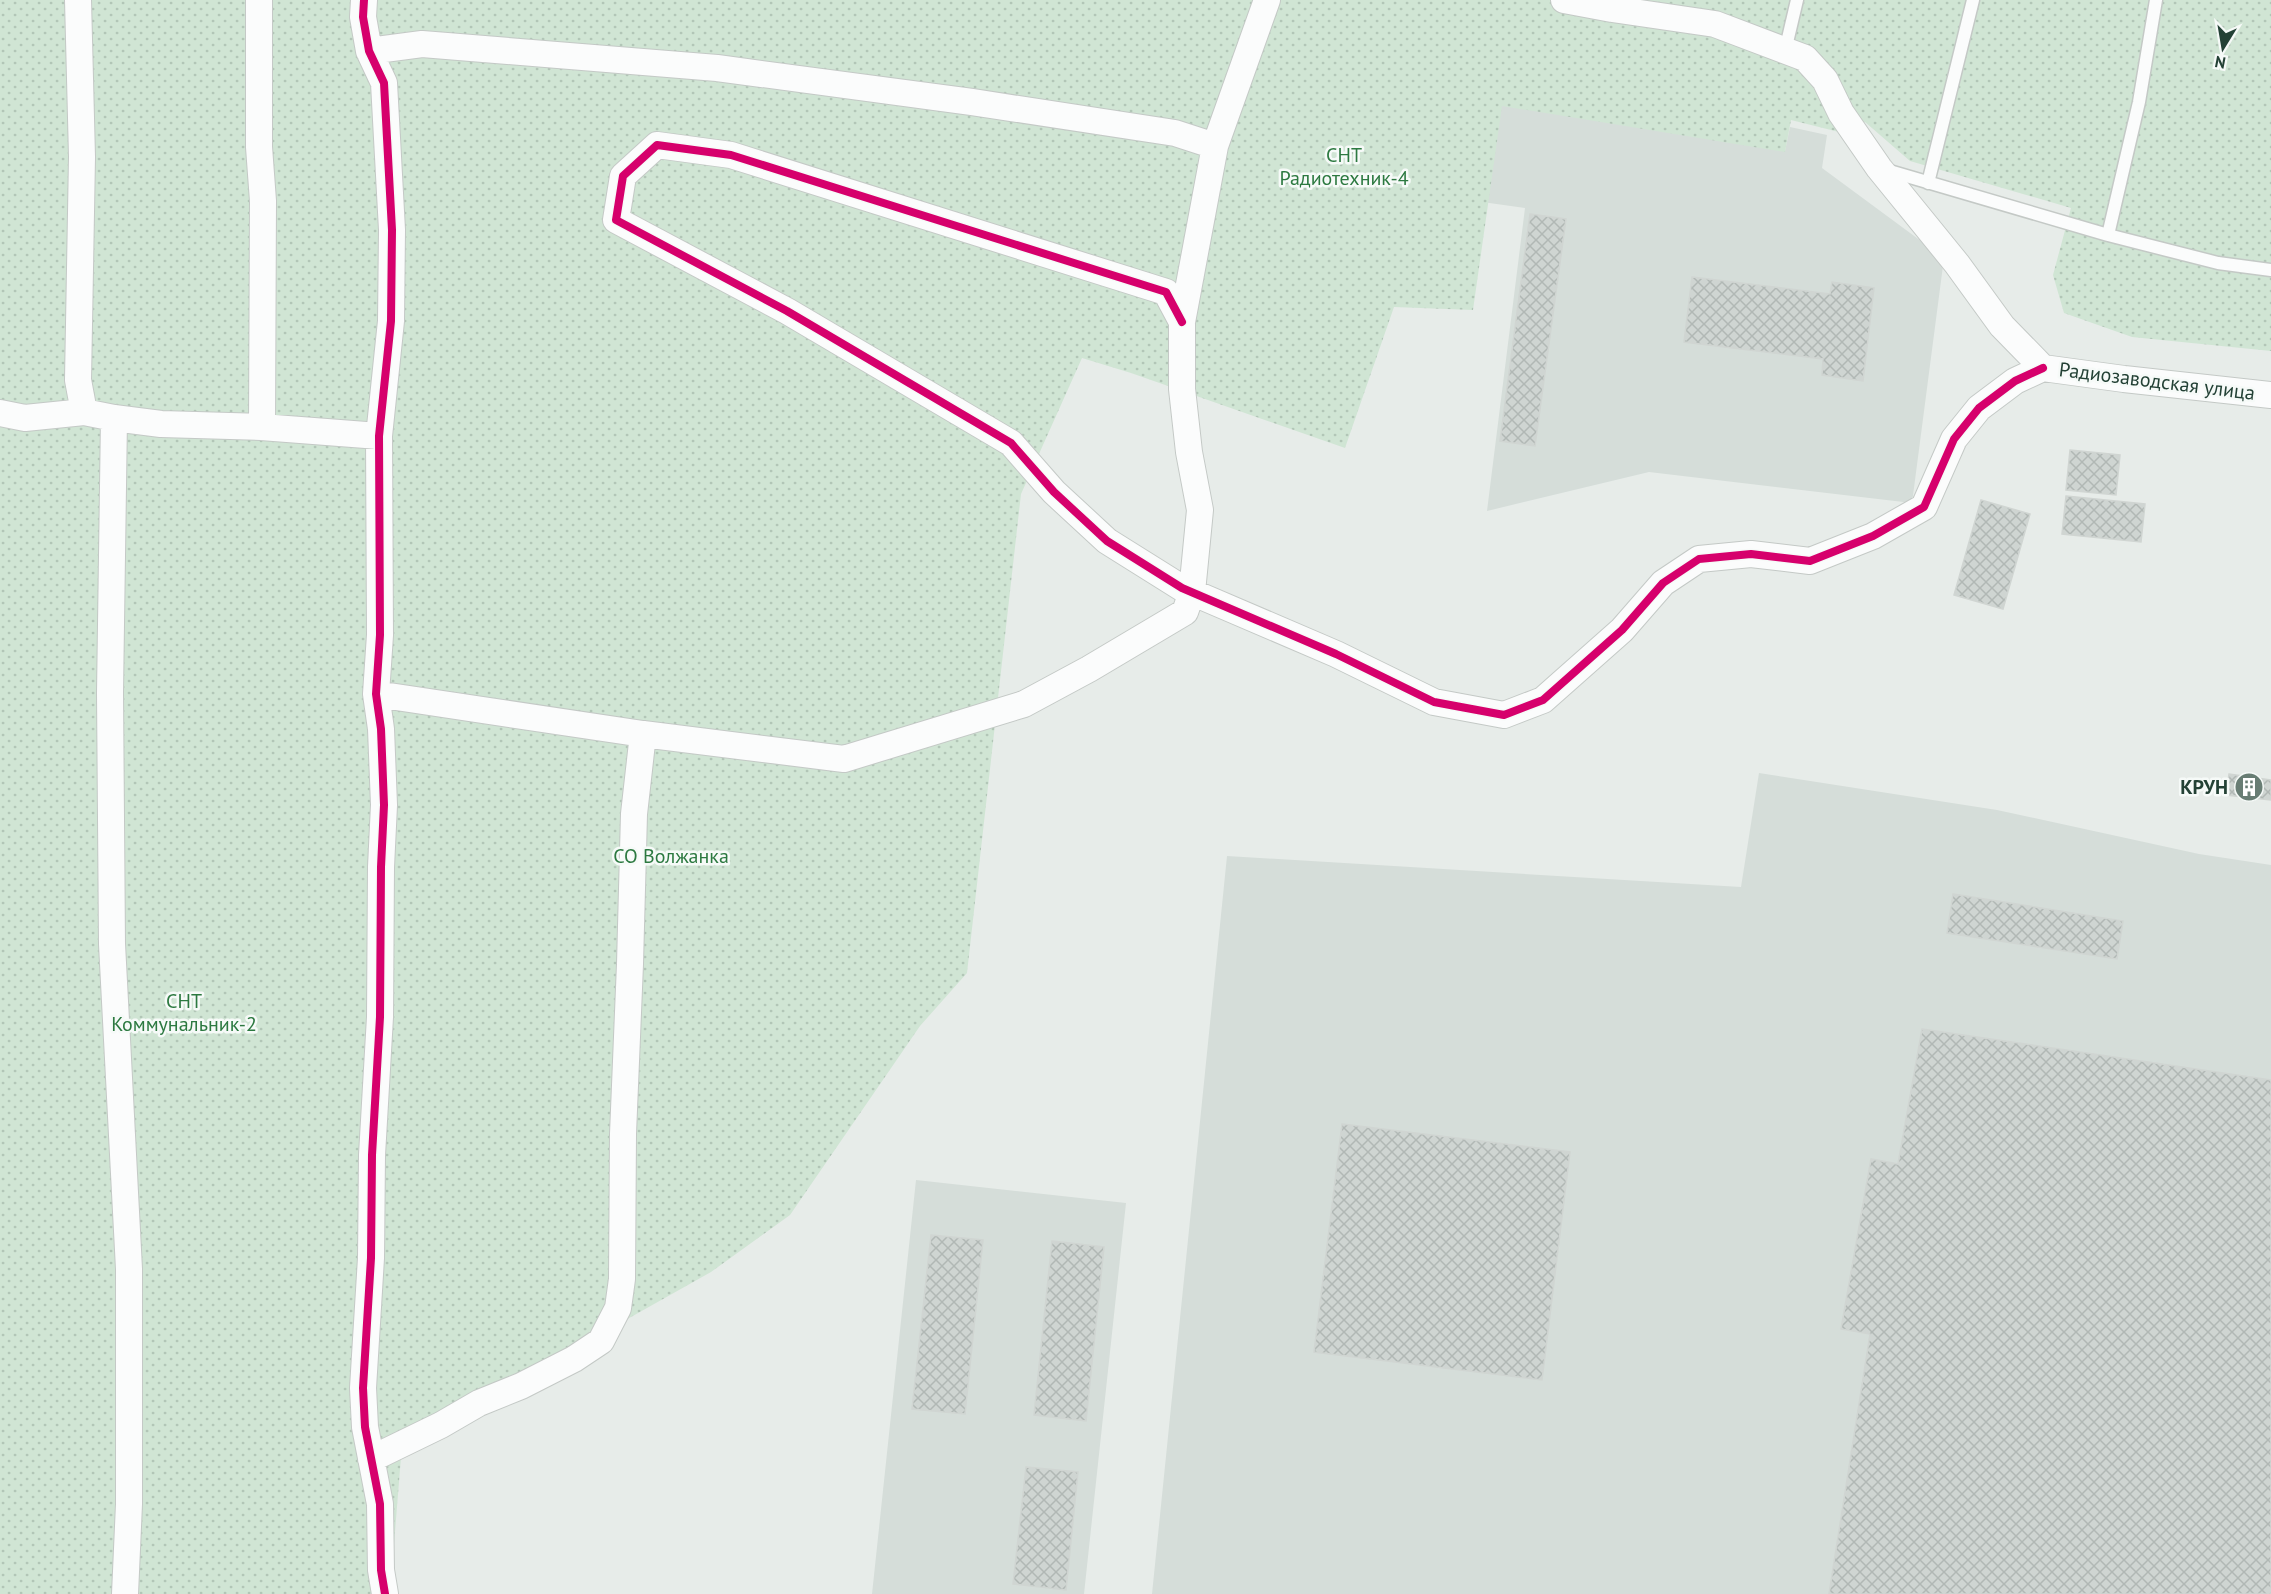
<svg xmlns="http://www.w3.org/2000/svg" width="2271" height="1594" viewBox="0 0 2271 1594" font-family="'PT Sans',sans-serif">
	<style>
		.built { fill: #d5ddd9 }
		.garden { fill: url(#garden-dots) }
		.building { fill: url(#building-cross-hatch); stroke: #d0d5d2; stroke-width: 1.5 }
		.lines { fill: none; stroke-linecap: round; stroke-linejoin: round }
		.service-casing { stroke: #c4c9c6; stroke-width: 15 }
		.minor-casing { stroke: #c4c9c6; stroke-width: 28 }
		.service { stroke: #fbfcfc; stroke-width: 12 }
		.minor { stroke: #fbfcfc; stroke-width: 26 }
		.cycleway-casing { stroke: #f6faf8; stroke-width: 11 }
		.cycleway { stroke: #d6006c; stroke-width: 8 }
		.labels { text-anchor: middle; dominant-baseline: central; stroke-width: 5; stroke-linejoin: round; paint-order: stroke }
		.park-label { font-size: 20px; fill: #2c7940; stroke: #f6faf8 }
		.street-label { font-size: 20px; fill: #234135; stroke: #f6faf8 }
		.poi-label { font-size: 20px; font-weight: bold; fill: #234135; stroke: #f6faf8; text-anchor: end }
	</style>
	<defs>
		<pattern id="garden-dots" width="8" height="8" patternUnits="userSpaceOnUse" patternTransform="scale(1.5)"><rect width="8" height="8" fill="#d0e5d4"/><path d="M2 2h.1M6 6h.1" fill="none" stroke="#b2c6b7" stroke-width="1.8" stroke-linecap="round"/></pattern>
		<pattern id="building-cross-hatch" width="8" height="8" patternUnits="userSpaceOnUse" patternTransform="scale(1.5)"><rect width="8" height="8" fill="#cfd5d2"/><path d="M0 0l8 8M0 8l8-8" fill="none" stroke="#b1b8b5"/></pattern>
	</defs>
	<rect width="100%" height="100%" fill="#e7ece9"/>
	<!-- built -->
	<path class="built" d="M1432 94 1785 151 1790 127 1827 135 1822 168 1944 258 1912 503 1649 472 1487 511 1525 208 1418 193Z
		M1759 773 1997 810 2199 854 2271 865V1594H1152L1227 856 1741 887Z
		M916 1180 1126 1203 1084 1594H872Z"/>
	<!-- garden -->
	<path class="garden" d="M0 0H2271V351L2132 337 2064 313 2053 275 2071 208 1910 161 1865 122 1843 133 1791 120 1785 152 1502 106 1473 310 1394 307 1345 448 1131 373 1082 358 1021 494 967 973 920 1026 790 1215 711 1272 519 1380 403 1432 390 1594H0Z"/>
	<!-- building -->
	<path class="building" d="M1530 214 1566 219 1535 446 1500 441Z
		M1692 277 1830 294 1832 282 1874 288 1863 381 1822 375 1823 359 1684 342Z
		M2070 450 2120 455 2116 495 2066 490Z
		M2066 496 2145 504 2141 542 2062 534Z
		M1981 500 2030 514 2003 609 1954 595Z
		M2229 774 2271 780V800L2226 795Z
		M1953 894 2123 921 2117 959 1947 933Z
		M1922 1029 2271 1080V1594H1829L1870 1334 1841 1329 1871 1159 1898 1164Z
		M1342 1124 1570 1152 1542 1380 1314 1352Z
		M931 1235 983 1240 965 1414 912 1409Z
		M1052 1241 1104 1247 1086 1421 1034 1415Z
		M1026 1467 1078 1472 1066 1590 1013 1584Z"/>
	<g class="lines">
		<!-- service casing -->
		<g class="service-casing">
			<path id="service" d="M1785 51 1797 0
				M1886 170 2108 235 2218 263 2271 270
				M1928 183 1973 0
				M2108 235 2139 102 2156 0"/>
		</g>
		<!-- minor casing -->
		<g class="minor-casing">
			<path id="minor" d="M78 0 82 157 78 380 84 412
				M259 0V147L263 201 262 427
				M364 0 363 17 369 51 384 83 392 230 391 321 379 436 380 635 376 694 381 729 384 805 381 867 380 1017 372 1155 371 1258 363 1388 365 1427 380 1504 381 1570 385 1594
				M1564 0 1612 9 1715 24 1805 58 1825 80 1841 113 1879 168 1957 264 2002 326 2043 368
				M369 51 422 44 717 68 972 102 1175 133 1215 146
				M1182 322 1166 292 731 155 657 145 623 176 616 220 787 311 1011 443 1054 492 1107 541 1182 588 1336 654 1434 702 1504 715 1543 700 1622 630 1663 583 1699 559 1751 554 1810 561 1873 536 1924 507 1954 439 1979 408 2015 381 2043 368
				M2043 368 2124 379 2271 395
				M0 413 25 418 84 412 114 418 161 424 261 427 379 436
				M114 418 110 693 112 944 129 1269V1504L125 1594
				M376 694 643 734 844 759 1024 704 1089 669 1185 612 1192 592 1200 510 1189 452 1182 389V322L1215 146 1267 0
				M371 1459 441 1425 479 1403 521 1386 574 1359 601 1341 618 1308 622 1279 623 1134 630 964 634 814 643 734"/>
		</g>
		<!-- service -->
		<use href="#service" class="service"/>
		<!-- minor -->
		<use href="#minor" class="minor"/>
		<!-- cycleway casing -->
		<g class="cycleway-casing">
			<path id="cycleway" d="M364 0 363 17 369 51 384 83 392 230 391 321 379 436 380 635 376 694 381 729 384 805 381 867 380 1017 372 1155 371 1258 363 1388 365 1427 380 1504 381 1570 385 1594
				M1182 322 1166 292 731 155 657 145 623 176 616 220 787 311 1011 443 1054 492 1107 541 1182 588 1336 654 1434 702 1504 715 1543 700 1622 630 1663 583 1699 559 1751 554 1810 561 1873 536 1924 507 1954 439 1979 408 2015 381 2043 368"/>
		</g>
		<!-- cycleway -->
		<use href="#cycleway" class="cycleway"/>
	</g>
	<!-- icons -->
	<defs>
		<g id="building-disc" transform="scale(1.5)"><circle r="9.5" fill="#687d74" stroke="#f6faf8"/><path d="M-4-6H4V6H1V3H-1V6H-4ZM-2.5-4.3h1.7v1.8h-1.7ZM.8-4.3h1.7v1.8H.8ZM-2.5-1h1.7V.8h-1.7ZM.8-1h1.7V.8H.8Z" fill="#fff"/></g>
	</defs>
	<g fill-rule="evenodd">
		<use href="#building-disc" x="2249" y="787"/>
	</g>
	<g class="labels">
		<!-- park labels -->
		<g class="park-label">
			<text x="1344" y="155">СНТ<tspan x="1344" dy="23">Радиотехник-4</tspan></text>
			<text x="671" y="856">СО Волжанка</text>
			<text x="184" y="1001">СНТ<tspan x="184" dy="23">Коммунальник-2</tspan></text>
		</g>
		<!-- street labels -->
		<g class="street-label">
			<text transform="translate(2157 381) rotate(7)">Радиозаводская улица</text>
		</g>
		<!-- poi labels -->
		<g class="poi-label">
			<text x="2228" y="787">КРУН</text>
		</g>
	</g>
	<!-- north arrow -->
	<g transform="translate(2223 48) rotate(191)" stroke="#f6faf8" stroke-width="4.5" paint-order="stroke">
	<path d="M0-4.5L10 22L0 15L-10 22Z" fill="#234135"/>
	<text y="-9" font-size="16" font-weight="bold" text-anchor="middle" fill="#234135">N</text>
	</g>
</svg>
